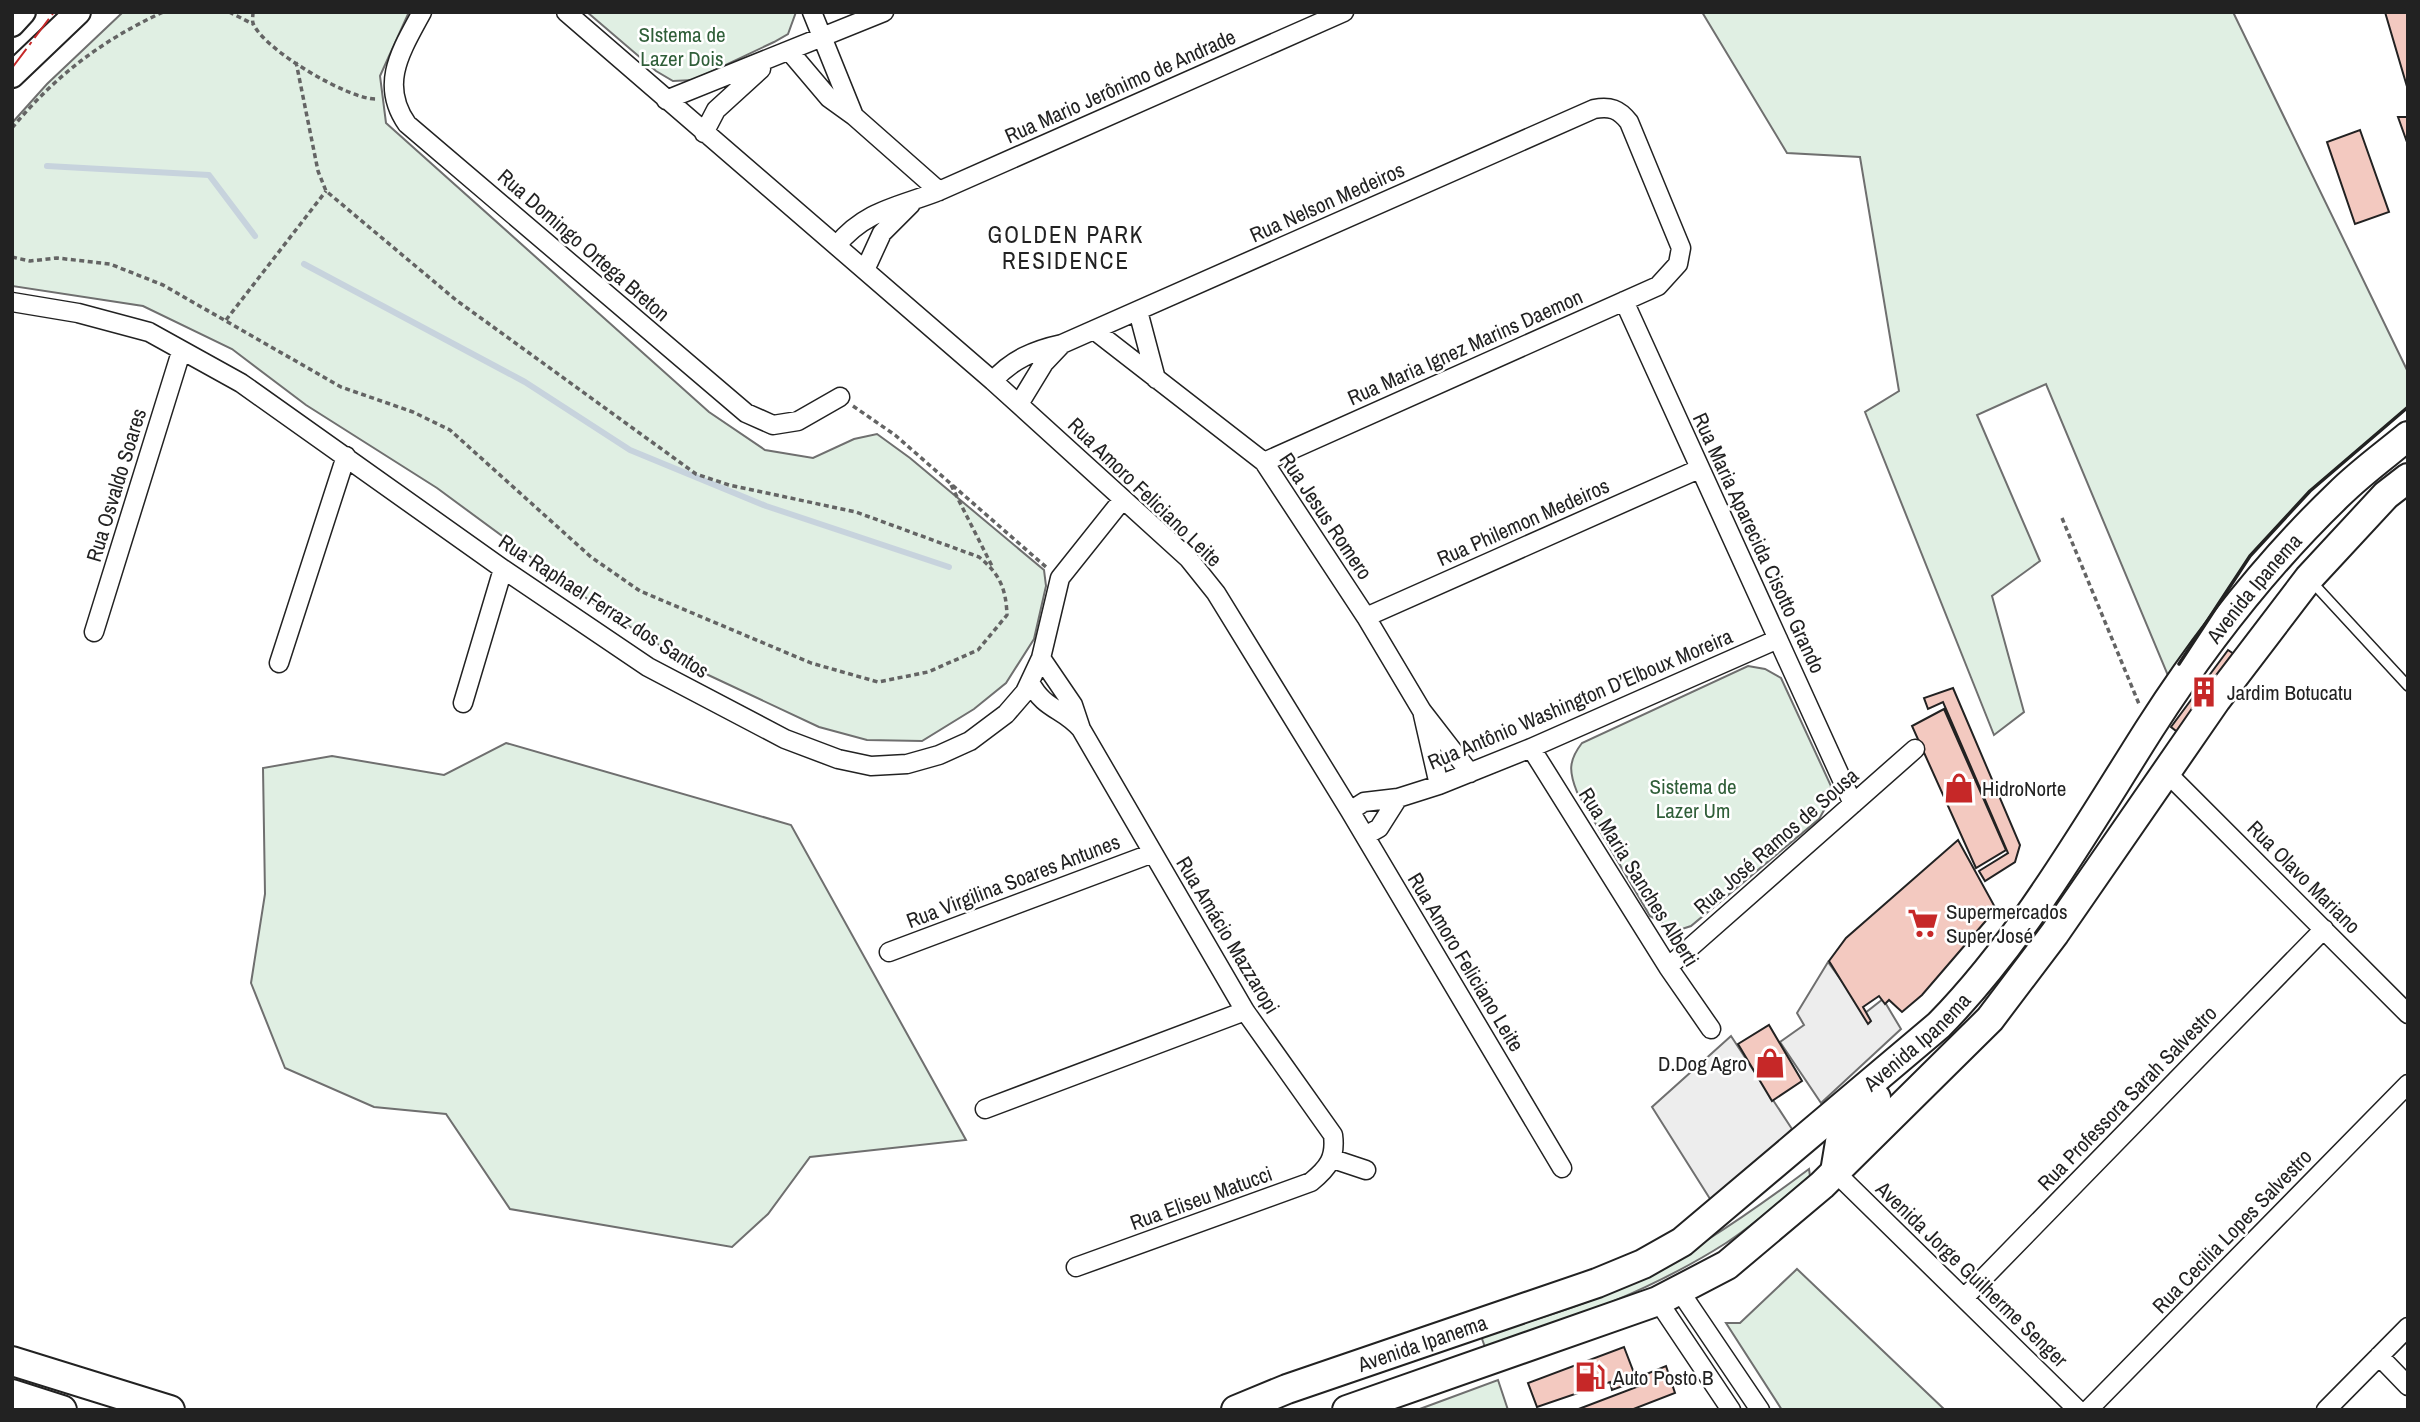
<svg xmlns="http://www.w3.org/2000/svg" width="2420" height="1422" viewBox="0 0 2420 1422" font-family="'Archivo Narrow',sans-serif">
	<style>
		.green { fill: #e0efe3; stroke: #6f6f6f; stroke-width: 2 }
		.parking { fill: #ededed; stroke: #6f6f6f; stroke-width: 2 }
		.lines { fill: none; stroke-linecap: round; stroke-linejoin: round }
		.stream { stroke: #c7d3dd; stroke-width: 6 }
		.building { fill: #f3c9c0; stroke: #222; stroke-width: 2 }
		.service-casing { stroke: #222; stroke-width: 12 }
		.minor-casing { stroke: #222; stroke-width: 21 }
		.secondary-casing { stroke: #222; stroke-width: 28 }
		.primary-casing { stroke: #222; stroke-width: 32 }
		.path { stroke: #646464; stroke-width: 3.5; stroke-dasharray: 5 3.5; stroke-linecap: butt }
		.service { stroke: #fff; stroke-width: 9 }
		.minor { stroke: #fff; stroke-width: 18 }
		.secondary { stroke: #fff; stroke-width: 24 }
		.primary { stroke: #fff; stroke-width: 28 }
		.wall { stroke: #222; stroke-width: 3.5 }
		.power { stroke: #c62828; stroke-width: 2; stroke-dasharray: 24 5 3.5 5; stroke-linecap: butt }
		.labels { text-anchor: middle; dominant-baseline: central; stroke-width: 5; stroke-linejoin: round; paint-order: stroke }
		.park-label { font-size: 21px; fill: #2f5e38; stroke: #fff }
		.street-label { font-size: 21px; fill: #222; stroke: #fff }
		.poi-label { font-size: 21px; fill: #222; stroke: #fff; text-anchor: start }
		.neighbourhood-label { font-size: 23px; letter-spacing: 2px; fill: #222; stroke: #fff }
	</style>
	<rect width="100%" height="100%" fill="#fff"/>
	<!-- green -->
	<path class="green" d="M123 12H409L380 76 386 123 709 412 765 450 813 458 854 439 877 434 910 458 1044 570 1046 586 1034 639 1006 683 974 709 922 741 867 740 819 727 704 673 597 606 437 488 306 405 232 349 143 306 12 286V123L47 84Z
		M587 12H796L788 34 774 42 694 80 673 81 656 71Z
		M1702 12H2233L2408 372V407L2310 491 2250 556 2169 678 2046 384 1977 415 2040 561 1992 596 2024 712 1994 735 1865 412 1899 391 1860 157 1787 153Z
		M1748 666 1765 669 1781 678 1831 786 1827 805 1819 819 1691 926 1676 931 1650 916 1577 792C1569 772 1568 761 1582 743Z
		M506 743 791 825 966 1140 810 1157 768 1214 732 1247 510 1209 446 1114 374 1107 285 1068 251 983 265 894 263 768 332 756 444 775Z
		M1809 1169 1810 1176C1783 1198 1756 1224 1726 1243 1651 1291 1569 1320 1486 1350L1481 1336C1520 1324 1561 1313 1599 1297 1675 1265 1742 1219 1809 1169Z
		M1797 1269 1945 1410H1782L1726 1323H1740Z
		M1498 1380 1508 1410H1417Z"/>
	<!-- parking -->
	<path class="parking" d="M1828 962 1865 1013 1883 999 1901 1029 1821 1103 1780 1042 1804 1025 1797 1013Z
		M1731 1036 1792 1129 1712 1202 1652 1107Z"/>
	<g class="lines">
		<!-- stream -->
		<path class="stream" d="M47 166 209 175 255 236
			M304 264 525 382 630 450 766 506 949 567"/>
	</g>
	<!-- building -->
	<path class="building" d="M2385 12H2408V90Z
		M2398 117H2408V145Z
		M2360 130 2389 212 2355 224 2327 142Z
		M2228 650 2237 656 2180 734 2171 727Z
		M1953 688 2020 845 2015 862 1985 881 1979 871 2008 853 1943 702 1928 709 1924 698Z
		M1944 709 2006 850 1976 868 1912 726Z
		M1958 840 1996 909 1922 995 1902 1012 1889 1000 1885 1004 1879 996 1863 1007 1871 1021 1868 1024 1829 961 1846 938Z
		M1769 1025 1802 1081 1772 1101 1738 1044Z
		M1624 1347 1637 1381 1612 1390 1610 1382 1537 1407 1528 1383Z
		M1666 1366 1675 1393 1631 1410H1576L1642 1385 1639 1377Z"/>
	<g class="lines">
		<!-- service casing -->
		<g class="service-casing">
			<path id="service" d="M2312 582 2408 686"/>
		</g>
		<!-- minor casing -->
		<g class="minor-casing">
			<path id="minor" d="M422 12C401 51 379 84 407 124L746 413 773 425 798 421 840 397
				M566 12 993 381 1188 558 1216 593 1350 811 1562 1168
				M812 12 854 116
				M790 52 829 98 854 116 939 191
				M666 100 884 12
				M704 133 716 110 761 69
				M837 245C866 210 898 207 939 191L1344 12
				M865 270 882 233 911 204
				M1624 301 1853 804
				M12 302 78 313 149 332 241 383 503 569 648 667 785 739 838 759 871 766 907 764 939 755 970 741 1006 714 1025 692 1041 658 1060 578 1123 499
				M1138 311 1156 379
				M1094 330 1264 462 1366 617 1422 711 1470 773
				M993 381C1011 360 1034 350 1062 344L1594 109C1610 106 1619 109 1629 122L1681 248 1678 264 1658 286 1264 462
				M1019 404 1044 363 1062 344
				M1366 617 1699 469
				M94 632 181 352
				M1041 658 1073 705 1081 729
				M279 663 346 456
				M1030 682C1044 710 1063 708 1081 729L1245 1011 1333 1135C1336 1158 1328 1168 1311 1182L1076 1267
				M463 703 503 569
				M1423 715 1439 785
				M1531 748 1668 967 1711 1029
				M2167 773 2408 1014
				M1350 811 1364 802 1398 798 1439 785 1531 748 1778 639
				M1365 836 1379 828 1398 798
				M889 952 1153 853
				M1668 967 1915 749
				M985 1109 1245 1011
				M1333 1159 1366 1170
				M1835 1172 2078 1410
				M1679 1290 1760 1410
				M1964 1298 2324 929
				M1658 1301 1731 1410
				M2379 1356 2408 1386
				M2088 1410 2408 1084
				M2326 1410 2408 1327"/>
		</g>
		<!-- secondary casing -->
		<g class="secondary-casing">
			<path id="secondary" d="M12 24 23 12
				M12 75 78 12"/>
		</g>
		<!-- primary casing -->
		<g class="primary-casing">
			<g id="primary">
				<path d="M1835 1172 1841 1136 1876 1098"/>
				<path d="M12 1361 170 1410"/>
				<path d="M12 1394 62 1410"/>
				<path id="s1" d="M1236 1410 1287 1389 1597 1283 1643 1264 1682 1242 1939 1025C2024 938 2085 830 2150 728 2204 644 2267 563 2339 494 2360 473 2385 455 2408 436"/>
				<path d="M1347 1410 1658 1301 1727 1265 1822 1185 1990 1019 2055 933 2216 700 2309 578 2386 495 2408 478"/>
			</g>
		</g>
		<!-- path -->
		<path class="path" d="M229 12 253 24
			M253 12C253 16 252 20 253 23 262 49 351 101 377 99
			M12 128C56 75 101 41 163 12
			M12 257 30 261 57 258 110 264 163 285 341 387 413 412 450 430 591 557 640 591 811 663 878 682 928 672 978 650 1007 615C1006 589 1000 574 979 557L856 512 729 485 696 474 456 300 326 191 318 171 296 62
			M226 320 326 191
			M853 406 895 435 1046 567
			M951 485 992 566
			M2062 518 2139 704"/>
		<!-- service -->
		<use href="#service" class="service"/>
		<!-- minor -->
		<use href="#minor" class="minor"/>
		<!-- secondary -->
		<use href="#secondary" class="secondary"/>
		<!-- primary -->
		<use href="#primary" class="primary"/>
		<!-- wall -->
		<path class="wall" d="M2179 664 2250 556 2310 491 2408 407"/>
		<!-- power -->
		<path class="power" d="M12 68 54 12"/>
	</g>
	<!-- icons -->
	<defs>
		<g id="building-bare" transform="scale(2.415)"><path d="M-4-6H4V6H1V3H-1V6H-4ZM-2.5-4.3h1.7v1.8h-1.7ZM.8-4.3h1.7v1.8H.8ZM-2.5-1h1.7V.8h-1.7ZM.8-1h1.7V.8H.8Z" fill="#c62828" stroke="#fff" stroke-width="2.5" paint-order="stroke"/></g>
		<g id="shop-bare" transform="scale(2.415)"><path d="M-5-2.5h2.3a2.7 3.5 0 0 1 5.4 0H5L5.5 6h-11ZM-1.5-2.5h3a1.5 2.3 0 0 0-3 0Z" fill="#c62828" stroke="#fff" stroke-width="2.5" paint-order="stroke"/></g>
		<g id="supermarket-bare" transform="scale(2.415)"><path d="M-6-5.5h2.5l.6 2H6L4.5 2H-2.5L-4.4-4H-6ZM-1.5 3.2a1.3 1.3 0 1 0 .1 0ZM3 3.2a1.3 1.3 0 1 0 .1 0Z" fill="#c62828" stroke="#fff" stroke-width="2.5" paint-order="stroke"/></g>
		<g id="fuel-bare" transform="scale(2.415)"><path d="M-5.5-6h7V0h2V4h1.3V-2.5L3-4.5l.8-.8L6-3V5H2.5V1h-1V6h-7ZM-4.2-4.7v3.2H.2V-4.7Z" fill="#c62828" stroke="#fff" stroke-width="2.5" paint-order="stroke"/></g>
	</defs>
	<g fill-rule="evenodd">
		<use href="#building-bare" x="2204" y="692"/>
		<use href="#shop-bare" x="1959" y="788"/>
		<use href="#supermarket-bare" x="1923" y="923"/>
		<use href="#shop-bare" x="1770" y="1063"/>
		<use href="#fuel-bare" x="1590" y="1377"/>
	</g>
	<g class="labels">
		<!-- park labels -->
		<g class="park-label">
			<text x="682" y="34">SIstema de<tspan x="682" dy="24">Lazer Dois</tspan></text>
			<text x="1693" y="786">Sistema de<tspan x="1693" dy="24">Lazer Um</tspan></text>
		</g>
		<!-- street labels -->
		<g class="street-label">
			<text transform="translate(1120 86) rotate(-24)">Rua Mario Jerônimo de Andrade</text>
			<text transform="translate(1327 202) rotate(-24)">Rua Nelson Medeiros</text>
			<text transform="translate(584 245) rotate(41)">Rua Domingo Ortega Breton</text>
			<text transform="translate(1465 347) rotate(-24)">Rua Maria Ignez Marins Daemon</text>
			<text transform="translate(116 485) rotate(-73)">Rua Osvaldo Soares</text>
			<text transform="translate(1145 492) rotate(44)">Rua Amoro Feliciano Leite</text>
			<text transform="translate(1326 516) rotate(56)">Rua Jesus Romero</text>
			<text transform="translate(1523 522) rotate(-24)">Rua Philemon Medeiros</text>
			<text transform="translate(1759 543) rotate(65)">Rua Maria Aparecida Cisotto Grando</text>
			<text stroke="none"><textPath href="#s1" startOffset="1353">Avenida Ipanema</textPath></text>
			<text transform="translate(604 606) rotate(33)">Rua Raphael Ferraz dos Santos</text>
			<text transform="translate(1580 699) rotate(-23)">Rua Antônio Washington D’Elboux Moreira</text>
			<text transform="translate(1776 841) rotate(-41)">Rua José Ramos de Sousa</text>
			<text transform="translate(1639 877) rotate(58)">Rua Maria Sanches Alberti</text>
			<text transform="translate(2304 877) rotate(45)">Rua Olavo Mariano</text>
			<text transform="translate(1013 881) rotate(-21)">Rua Virgilina Soares Antunes</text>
			<text transform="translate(1228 935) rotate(59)">Rua Amácio Mazzaropi</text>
			<text transform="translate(1466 962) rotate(59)">Rua Amoro Feliciano Leite</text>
			<text stroke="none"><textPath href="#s1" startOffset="786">Avenida Ipanema</textPath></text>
			<text transform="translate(2127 1098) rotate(-46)">Rua Professora Sarah Salvestro</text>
			<text transform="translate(1201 1198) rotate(-20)">Rua Eliseu Matucci</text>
			<text transform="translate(2232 1231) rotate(-46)">Rua Cecilia Lopes Salvestro</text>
			<text transform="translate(1972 1274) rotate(44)">Avenida Jorge Guilherme Senger</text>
			<text stroke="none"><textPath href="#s1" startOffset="198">Avenida Ipanema</textPath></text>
		</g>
		<!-- poi labels -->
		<g class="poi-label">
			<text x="2227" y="692">Jardim Botucatu</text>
			<text x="1982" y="788">HidroNorte</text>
			<text x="1946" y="911">Supermercados<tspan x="1946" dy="24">Super José</tspan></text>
			<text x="1747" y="1063" text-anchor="end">D.Dog Agro</text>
			<text x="1613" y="1377">Auto Posto B</text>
		</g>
		<!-- neighbourhood labels -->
		<g class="neighbourhood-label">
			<text x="1066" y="234">GOLDEN PARK<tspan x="1066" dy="26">RESIDENCE</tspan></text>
		</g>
	</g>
	<!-- border -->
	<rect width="2420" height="1422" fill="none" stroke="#222222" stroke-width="28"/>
</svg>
